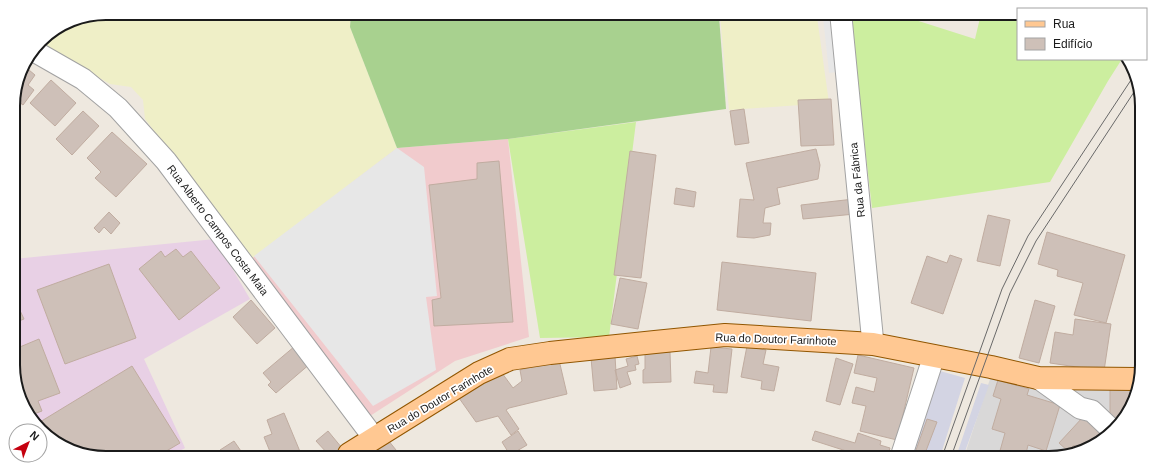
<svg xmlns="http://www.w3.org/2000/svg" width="1155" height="471" viewBox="0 0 1155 471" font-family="Helvetica,sans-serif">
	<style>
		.residential { fill: #d9d8d8 }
		.commercial { fill: #f1cbcd }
		.industrial { fill: #e8d0e5 }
		.farmland { fill: #efefc7 }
		.grass { fill: #ccee9f }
		.forest { fill: #a8d18f }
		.parking { fill: #e7e7e7 }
		.plaza { fill: #d3d4e3 }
		.building { fill: #cec0b8; stroke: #c0aca0 }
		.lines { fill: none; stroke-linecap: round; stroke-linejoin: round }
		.minor-casing { stroke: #a2a2a2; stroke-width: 23 }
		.major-casing { stroke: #915600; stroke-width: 24 }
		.minor { stroke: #fff; stroke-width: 21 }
		.major { stroke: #ffc892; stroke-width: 22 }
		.tram { stroke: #696969; stroke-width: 1 }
		.labels { text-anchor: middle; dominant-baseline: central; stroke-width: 3.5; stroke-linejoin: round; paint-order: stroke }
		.street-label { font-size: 11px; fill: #1b1b1b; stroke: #fff }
		.rim { fill: none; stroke: #1b1b1b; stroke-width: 2 }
	</style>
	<rect width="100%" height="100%" fill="#eee8df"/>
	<!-- residential -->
	<path class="residential" d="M992 373 1137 380V395L1105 439 1055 458 964 457Z"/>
	<!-- commercial -->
	<path class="commercial" d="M508 139 529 337 455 361 370 416 251 259 397 148Z"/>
	<!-- industrial -->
	<path class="industrial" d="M215 239 250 299 144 359 185 448 176 453H76L36 426 15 383 14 259Z"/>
	<!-- farmland -->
	<path class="farmland" d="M106 13 351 14 350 27 397 148 251 259 145 119 143 100 131 87 110 84 39 43 45 36 71 20Z
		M720 16 817 17 829 103 729 110Z"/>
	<!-- grass -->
	<path class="grass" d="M850 17H906L975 39 980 18H1018V59H1122L1108 81 1050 182 872 208Z
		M636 122 609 337 540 338 508 139Z"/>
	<!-- forest -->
	<path class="forest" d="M351 14 719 16 726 109 508 139 397 148 350 27Z"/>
	<!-- parking -->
	<path class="parking" d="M823 17H831L837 72 829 73Z
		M397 148 424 167 437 296 426 297 436 370 373 406 254 256Z"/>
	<!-- plaza -->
	<path class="plaza" d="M940 371 965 378 940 457H927L924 456 936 423 927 419 915 453 911 452Z
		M981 383 989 385 963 457H956Z"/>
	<!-- building -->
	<path class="building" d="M23 65 35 75 28 85 34 90 23 105 14 98Z
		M51 80 76 103 55 126 30 103Z
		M831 99 834 145 801 146 798 100Z
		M744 109 749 143 735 145 730 111Z
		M83 111 99 126 72 155 56 139Z
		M112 132 147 164 116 197 95 178 101 172 87 158Z
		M816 149 820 165 818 179 777 188 780 204 765 208 763 223H771L770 235 754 238 737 237 740 199 754 200 746 163Z
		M630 151 656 155 641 278 614 275Z
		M499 161 513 322 434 326 432 300 441 298 429 185 477 179V163Z
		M676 188 696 192 694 207 674 204Z
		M854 199 855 214 803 219 801 205Z
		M109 212 120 223 111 234 104 227 99 233 94 228Z
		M988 215 1010 220 1000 266 977 261Z
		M1047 232 1125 255 1106 323 1074 315 1083 283 1057 276 1058 270 1038 264Z
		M176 249 183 257 191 251 220 288 179 320 139 269 161 251 165 257Z
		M950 255 962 259 943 314 911 303 927 256 947 263Z
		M722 262 816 273 811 321 717 310Z
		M109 264 136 338 65 364 37 290Z
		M620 278 647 283 638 329 611 324Z
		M14 298 24 319 14 323Z
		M251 300 275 328 257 344 233 317Z
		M1035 300 1055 306 1039 363 1019 358Z
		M1075 319 1111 324 1104 371 1050 363 1055 332 1073 335Z
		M39 339 60 393 38 401 42 411 31 415 15 383V349Z
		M295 346 311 363 276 393 268 385 271 382 263 373Z
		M747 346 766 350 763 364 779 367 774 391 761 389 762 381 741 377Z
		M711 347 732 349 727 393 713 392 714 385 694 383 696 371 708 373Z
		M645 352H670L671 382 643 383V370L645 369Z
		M858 355 914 368 897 440 860 431 866 406 852 403 856 387 874 392 877 378 854 373Z
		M615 356 617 389 594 391 591 358Z
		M637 356 639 364 635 365 636 370 627 372 631 384 620 388 615 370 628 366 626 359Z
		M836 358 853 364 840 405 826 401Z
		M559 360 567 394 509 408 506 410 519 429 511 435 498 416 476 422 459 398 489 376 502 373 513 388 522 381 520 370Z
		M132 366 180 443 163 453H76L36 426 35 425Z
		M998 380 1029 389 1027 395 1060 405 1046 451 1028 445 1025 458H998L1005 433 992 429 1001 399 993 396Z
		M1137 387V395L1117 423H1110V388Z
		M284 413 301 454H271L264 437 272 434 267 420Z
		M1083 417 1102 434 1094 443 1078 449 1074 445 1068 451 1059 443Z
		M927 419 937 422 924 456 927 457H909L911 452 915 453Z
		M328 431 342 448 334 454H328L316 441Z
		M518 431 527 445 510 455 502 442Z
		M815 431 855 443 858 433 881 441 880 445 890 448 887 457H865L812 440Z
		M388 440 400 455 372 454Z
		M234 441 243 454H222L220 450Z
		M840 452 855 457H838Z"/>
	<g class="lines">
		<!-- minor casing -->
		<g class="minor-casing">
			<path id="minor" d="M841 17 873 344
				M34 51 83 79 118 108 166 161 374 438
				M1038 378 1080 408 1092 411 1112 430
				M901 457 934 356"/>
		</g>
		<!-- major casing -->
		<g class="major-casing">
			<path id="major" d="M349 454 479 373 510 359 550 353 655 342 725 335 873 344 991 367 1038 378 1137 379"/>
		</g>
		<!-- minor -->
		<use href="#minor" class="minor"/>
		<!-- major -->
		<use href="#major" class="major"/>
		<!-- tram -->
		<path class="tram" d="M942 457 1002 289 1028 236 1133 77
			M951 457 1010 293 1036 241 1138 86"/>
	</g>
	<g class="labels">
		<!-- street labels -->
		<g class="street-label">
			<text transform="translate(857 180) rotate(-96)">Rua da Fábrica</text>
			<text transform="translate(218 230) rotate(53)">Rua Alberto Campos Costa Maia</text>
			<text transform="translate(776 339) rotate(2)">Rua do Doutor Farinhote</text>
			<text transform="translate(440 399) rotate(-31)">Rua do Doutor Farinhote</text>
		</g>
	</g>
	<!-- crop -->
	<path d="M0 0H1155V471H0ZM106 20H1049A86 86 0 0 1 1135 106V365A86 86 0 0 1 1049 451H106A86 86 0 0 1 20 365V106A86 86 0 0 1 106 20Z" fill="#fff" fill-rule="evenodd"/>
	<path class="rim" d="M106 20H1049A86 86 0 0 1 1135 106V365A86 86 0 0 1 1049 451H106A86 86 0 0 1 20 365V106A86 86 0 0 1 106 20Z"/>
	<!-- legend -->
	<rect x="1017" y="8" width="130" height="52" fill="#ffffff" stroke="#a4a4a4"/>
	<rect x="1025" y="21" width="20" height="6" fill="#ffc892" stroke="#a4a4a4"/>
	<text x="1053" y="28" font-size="12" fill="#1b1b1b">Rua</text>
	<rect x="1025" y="38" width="20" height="12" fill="#cec0b8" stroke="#a4a4a4"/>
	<text x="1053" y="48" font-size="12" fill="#1b1b1b">Edifício</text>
	<!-- north arrow -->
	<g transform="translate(28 443) rotate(42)"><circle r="19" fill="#ffffff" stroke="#a4a4a4"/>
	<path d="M0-3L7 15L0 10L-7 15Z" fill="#c5000f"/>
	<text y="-6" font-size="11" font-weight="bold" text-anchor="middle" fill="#1b1b1b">N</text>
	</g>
</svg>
